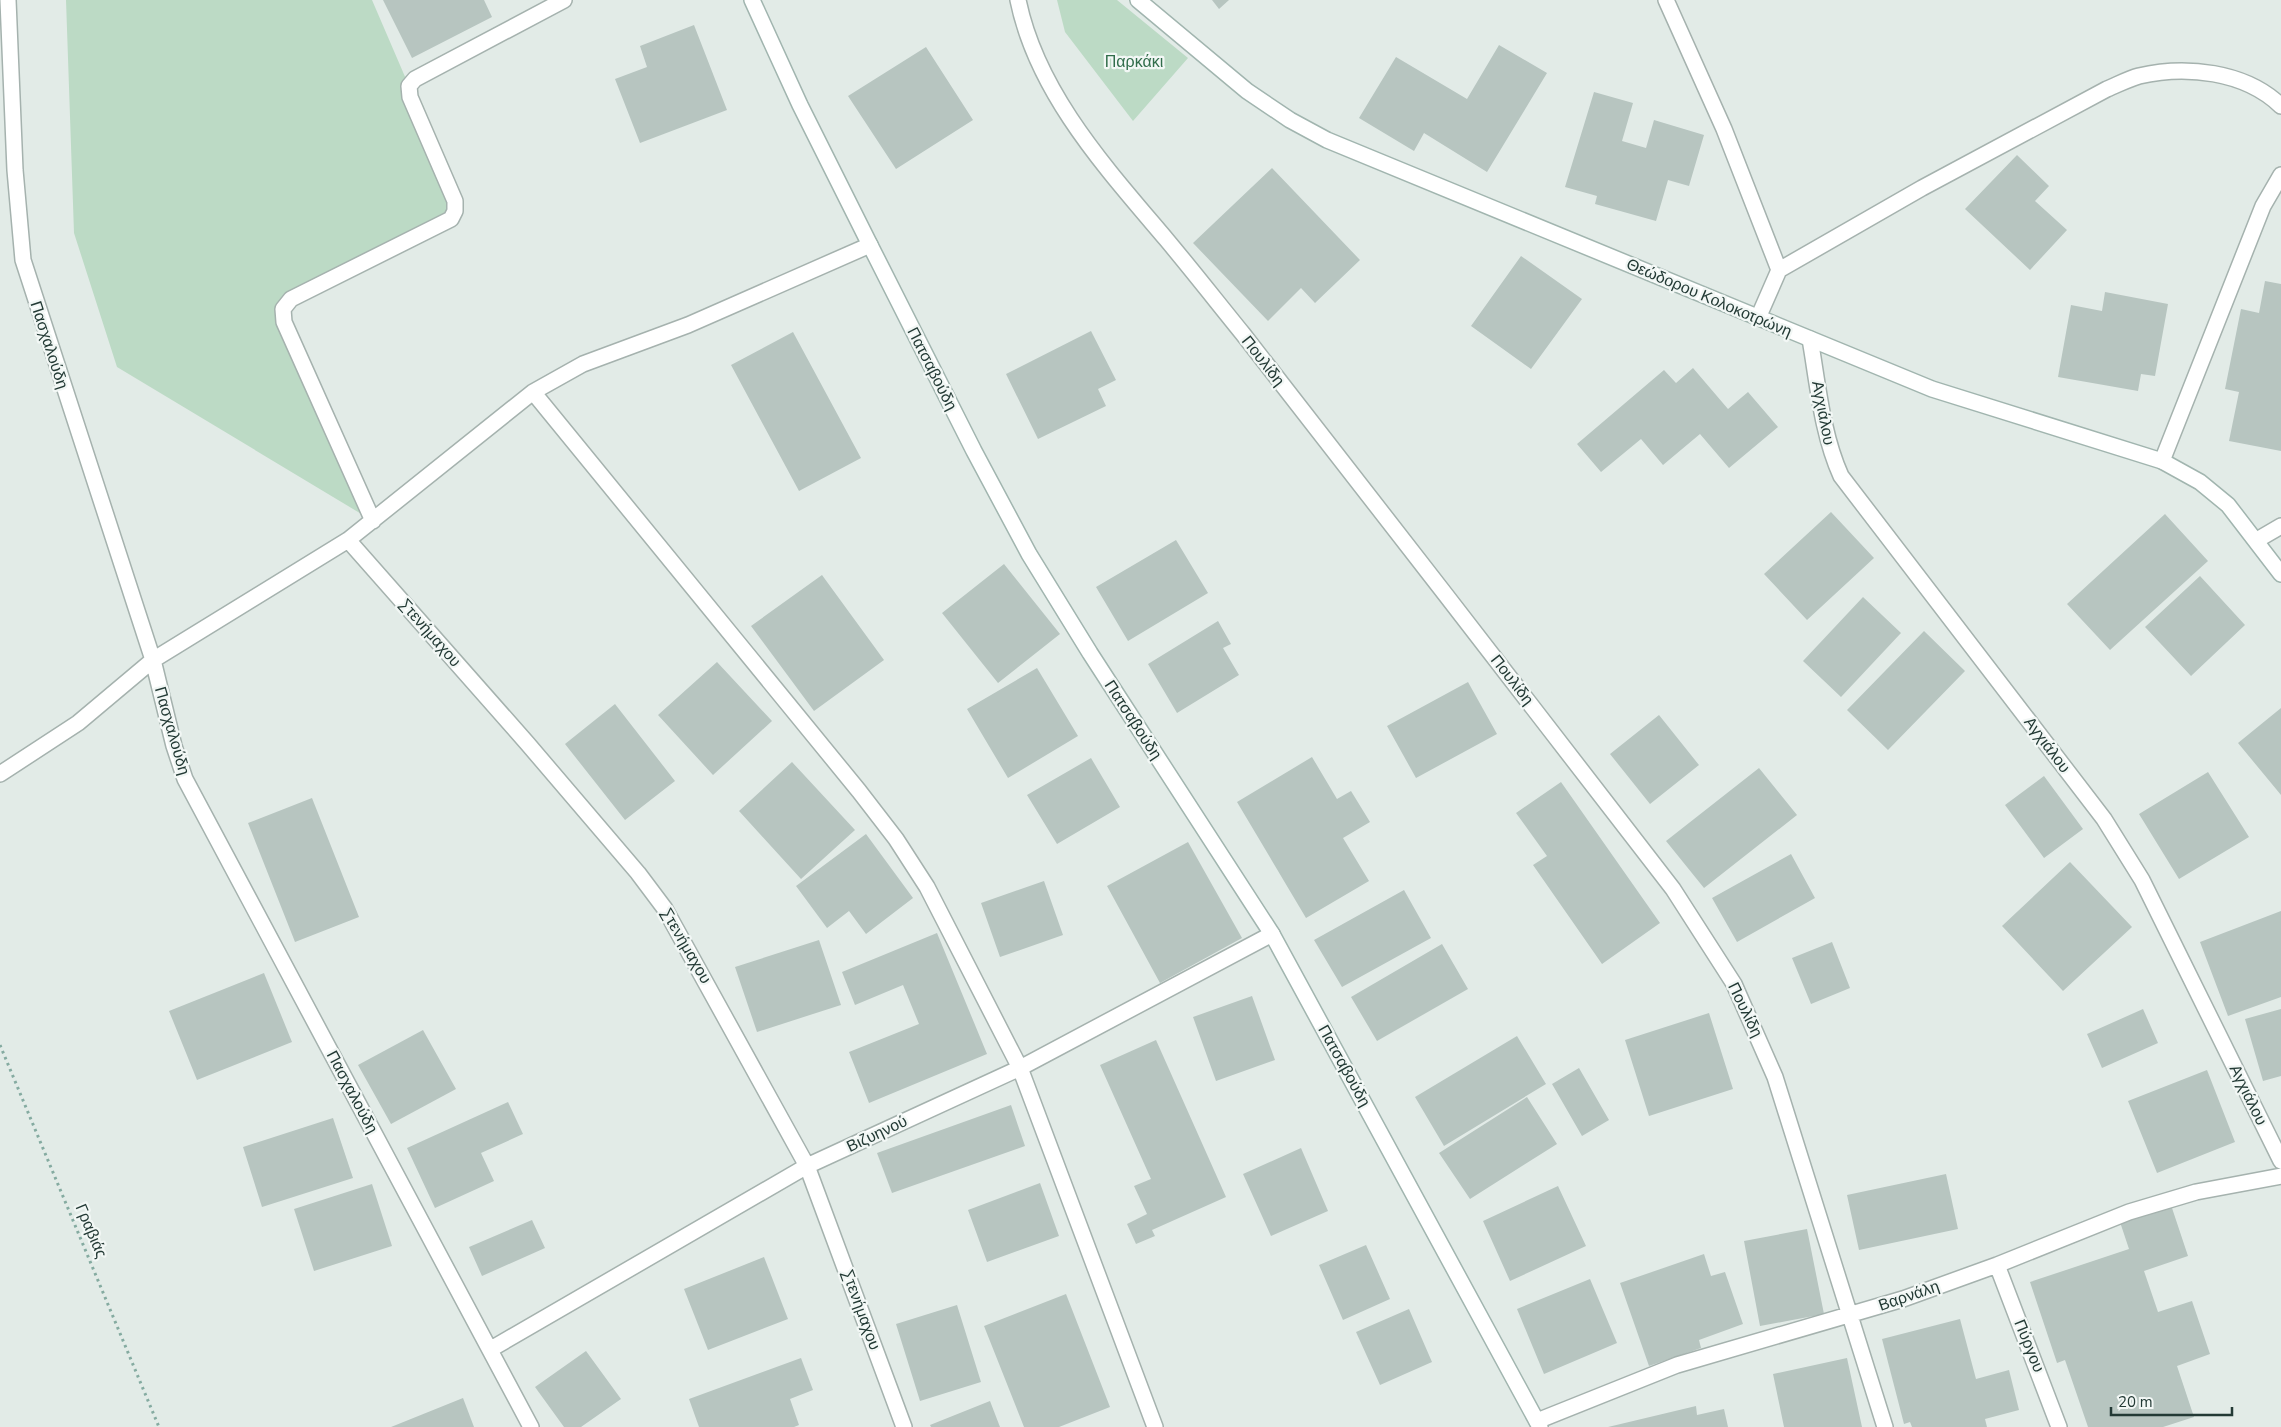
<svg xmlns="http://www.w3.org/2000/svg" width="2281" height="1427" viewBox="0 0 2281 1427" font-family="'Nunito Sans',sans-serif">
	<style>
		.green { fill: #bcdac5 }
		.building { fill: #b7c5c0 }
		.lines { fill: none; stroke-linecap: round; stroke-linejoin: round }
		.street-casing { stroke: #a5b2ae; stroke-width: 18 }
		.secondary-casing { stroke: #a1b5af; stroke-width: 18 }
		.path { stroke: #85aba1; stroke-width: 3; stroke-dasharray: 2.5 4; stroke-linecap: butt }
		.street { stroke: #fff; stroke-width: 15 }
		.secondary { stroke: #fff; stroke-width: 15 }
		.labels { text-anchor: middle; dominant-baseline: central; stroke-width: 4.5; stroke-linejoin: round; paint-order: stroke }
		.park-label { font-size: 16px; fill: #316d4b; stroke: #f2f7f5 }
		.street-label { font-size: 16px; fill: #233a35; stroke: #f2f7f5 }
	</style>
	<rect width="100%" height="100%" fill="#e2ebe7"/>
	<!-- green -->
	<path class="green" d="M66 0H372L409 86 455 211 283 309 373 521 117 367 74 233Z
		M1057 0H1117L1188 58 1133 121 1065 32Z"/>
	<!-- building -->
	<path class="building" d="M383 0H484L492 17 412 58Z
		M1212 0H1229L1219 9Z
		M694 25 727 110 640 143 615 79 647 67 640 46Z
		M1499 45 1547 73 1487 172 1424 133 1414 151 1359 118 1396 57 1467 99Z
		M926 47 973 120 896 169 848 96Z
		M1594 92 1633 103 1622 141 1646 148 1654 120 1704 135 1689 186 1668 180 1656 221 1595 204 1597 196 1565 187Z
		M2017 155 2049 186 2035 201 2067 230 2030 270 1965 209Z
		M1272 168 1360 260 1315 303 1301 288 1268 321 1193 243Z
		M1521 256 1582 299 1531 369 1471 326Z
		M2265 281 2281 284V451L2229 441 2239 392 2225 389 2241 309 2259 313Z
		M2105 292 2168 304 2155 376 2141 374 2138 391 2058 377 2071 305 2102 311Z
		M1091 331 1116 380 1098 389 1106 406 1038 439 1006 374Z
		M793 332 861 458 799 491 731 365Z
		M1693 368 1728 409 1748 392 1778 427 1729 468 1700 434 1663 465 1641 439 1601 472 1577 444 1664 370 1676 383Z
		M1831 512 1874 558 1807 620 1764 574Z
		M2165 514 2208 561 2110 650 2067 604Z
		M1176 540 1208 593 1128 641 1096 587Z
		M1004 564 1060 634 998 683 942 613Z
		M822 575 884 660 814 711 751 626Z
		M2200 576 2245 625 2191 676 2145 627Z
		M1863 597 1901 633 1841 697 1803 661Z
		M1218 621 1231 644 1223 648 1239 675 1177 713 1148 664Z
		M1924 631 1965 671 1888 750 1847 710Z
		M717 662 772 721 713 775 658 715Z
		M1037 668 1078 736 1008 778 967 709Z
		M1468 682 1497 734 1416 778 1387 726Z
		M615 704 675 781 625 820 565 744Z
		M2281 708V795L2238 743Z
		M1659 715 1699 765 1650 804 1610 754Z
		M1312 757 1337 799 1351 791 1370 822 1343 838 1369 881 1306 918 1237 802Z
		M1091 758 1120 807 1057 844 1027 795Z
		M792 762 855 830 801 879 739 811Z
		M1759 768 1797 815 1704 888 1666 841Z
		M2208 772 2249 837 2179 879 2139 814Z
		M2044 776 2083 829 2044 858 2005 805Z
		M1561 782 1660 923 1602 964 1533 865 1547 856 1516 813Z
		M312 798 359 917 295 942 248 823Z
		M866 834 913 898 866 934 849 911 827 928 796 886Z
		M1188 842 1242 938 1160 983 1107 886Z
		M1791 854 1815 898 1737 942 1712 898Z
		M2070 862 2132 927 2063 991 2002 926Z
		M1044 881 1063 935 1000 957 981 903Z
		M1404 890 1431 938 1342 987 1314 940Z
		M2281 911V997L2228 1016 2200 942Z
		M937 933 987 1054 869 1103 849 1052 919 1024 903 985 855 1005 842 972Z
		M819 940 841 1005 757 1032 735 967Z
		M1832 942 1850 988 1811 1004 1792 958Z
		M1442 944 1468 989 1377 1041 1351 997Z
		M264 973 292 1042 197 1080 169 1011Z
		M1252 996 1275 1060 1216 1081 1193 1017Z
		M2143 1009 2158 1043 2102 1068 2087 1034Z
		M2281 1009V1076L2263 1081 2245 1019Z
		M1709 1013 1733 1089 1649 1116 1625 1040Z
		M423 1030 456 1089 391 1124 358 1065Z
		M1517 1036 1546 1084 1444 1146 1415 1097Z
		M1156 1040 1226 1197 1152 1230 1155 1236 1136 1244 1127 1224 1147 1214 1134 1186 1151 1179 1100 1065Z
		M1579 1068 1609 1120 1582 1136 1552 1084Z
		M2207 1070 2235 1142 2157 1173 2128 1101Z
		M1527 1097 1557 1144 1470 1199 1439 1153Z
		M508 1102 523 1134 481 1153 494 1181 435 1208 407 1148Z
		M1011 1105 1025 1146 892 1193 877 1153Z
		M333 1118 353 1178 262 1207 243 1147Z
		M1301 1148 1328 1211 1271 1236 1243 1174Z
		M1946 1174 1958 1229 1859 1250 1847 1195Z
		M1040 1183 1059 1236 987 1262 968 1210Z
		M372 1184 392 1246 314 1271 294 1209Z
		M1558 1186 1586 1246 1510 1281 1483 1221Z
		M2171 1205 2188 1256 2144 1271 2158 1312 2192 1301 2210 1354 2177 1366 2194 1417 2163 1427H2088L2065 1360 2057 1363 2030 1282 2129 1249 2120 1222Z
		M532 1220 545 1248 482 1276 469 1247Z
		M1807 1229 1824 1314 1760 1326 1744 1241Z
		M1366 1245 1390 1299 1343 1320 1319 1265Z
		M1704 1254 1711 1276 1725 1272 1743 1324 1699 1340 1701 1348 1649 1366 1620 1283Z
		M764 1257 788 1319 708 1350 684 1289Z
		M1590 1279 1617 1343 1544 1374 1517 1309Z
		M1066 1294 1110 1407 1059 1427H1024L984 1326Z
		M957 1305 981 1382 920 1401 896 1324Z
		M1409 1309 1432 1362 1380 1385 1356 1332Z
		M1960 1319 1976 1379 2009 1370 2019 1410 1985 1419 1987 1427H1912L1910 1422 1904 1424 1882 1339Z
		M586 1351 621 1399 581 1427H564L535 1387Z
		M801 1358 813 1390 790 1399 799 1425 794 1427H699L689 1399Z
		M1847 1358 1862 1427H1784L1773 1374Z
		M463 1398 474 1427H391Z
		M990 1401 1000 1427H931L930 1425Z
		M1696 1406 1697 1415 1724 1409 1728 1427H1608Z"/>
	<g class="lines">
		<!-- street casing -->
		<g class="street-casing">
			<path id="street" d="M8 0 15 170 23 260 153 660 174 746 185 779 531 1427
				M1018 0C1037 93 1106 168 1166 239 1192 270 1217 302 1243 334 1387 519 1530 703 1673 889L1734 984 1775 1077 1885 1427
				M1666 0 1724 129 1779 270 1758 318
				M1779 270 1922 188 2107 89C2117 85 2128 79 2139 76 2185 65 2245 71 2281 106
				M1810 339C1818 385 1822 434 1841 476L2104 819 2142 880 2281 1161
				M533 392 859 791 896 839 927 887 1020 1068 1155 1427
				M2162 461 2263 206 2281 175
				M373 521 284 322 283 309 291 299 451 219 455 211V201L410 97 409 86 415 79 564 0
				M348 540 527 743 638 873 665 909 807 1166 904 1427
				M2257 540 2281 526
				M0 774 78 723 153 660 348 540 533 392 583 364 688 325 870 245
				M1997 1265 2059 1427
				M491 1349 807 1166 1020 1068 1272 934
				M1537 1421 1677 1365 1903 1299 1997 1265 2129 1212 2196 1192 2281 1176"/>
		</g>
		<!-- secondary casing -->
		<g class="secondary-casing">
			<path id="secondary" d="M752 0 800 105 870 245 974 451 1029 554 1090 653 1272 934 1540 1427
				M1138 0 1247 91 1290 120 1327 140 1932 389 2162 461 2200 482 2228 505 2281 574"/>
		</g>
		<!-- path -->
		<path class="path" d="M0 1045 159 1427"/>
		<!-- street -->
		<use href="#street" class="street"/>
		<!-- secondary -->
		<use href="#secondary" class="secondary"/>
	</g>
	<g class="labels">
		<!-- park labels -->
		<g class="park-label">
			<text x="1134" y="62">Παρκάκι</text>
		</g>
		<!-- street labels -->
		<g class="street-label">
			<text transform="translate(1709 298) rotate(23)">Θεώδορου Κολοκοτρώνη</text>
			<text transform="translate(49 345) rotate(72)">Πασχαλούδη</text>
			<text transform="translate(1263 361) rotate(52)">Πουλίδη</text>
			<text transform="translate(932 369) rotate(63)">Πατσαβούδη</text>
			<text transform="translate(1823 413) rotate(79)">Αγχιάλου</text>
			<text transform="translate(430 633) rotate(49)">Στενήμαχου</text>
			<text transform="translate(1512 680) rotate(52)">Πουλίδη</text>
			<text transform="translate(1133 720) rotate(57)">Πατσαβούδη</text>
			<text transform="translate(172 731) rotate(74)">Πασχαλούδη</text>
			<text transform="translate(2047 745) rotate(53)">Αγχιάλου</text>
			<text transform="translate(686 946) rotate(60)">Στενήμαχου</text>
			<text transform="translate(1745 1010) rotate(64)">Πουλίδη</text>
			<text transform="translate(1344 1066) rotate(61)">Πατσαβούδη</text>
			<text transform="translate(352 1092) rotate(62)">Πασχαλούδη</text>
			<text transform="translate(2248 1095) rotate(64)">Αγχιάλου</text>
			<text transform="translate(877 1134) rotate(-25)">Βιζυηνού</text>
			<text transform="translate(91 1231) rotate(67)">Γραβιάς</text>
			<text transform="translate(1909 1296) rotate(-19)">Βαρνάλη</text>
			<text transform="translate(861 1310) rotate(70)">Στενήμαχου</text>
			<text transform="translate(2029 1346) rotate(68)">Πύργου</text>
		</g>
	</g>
	<!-- scale -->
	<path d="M2111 1407v8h121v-8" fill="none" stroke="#233a35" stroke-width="2.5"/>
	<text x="2118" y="1407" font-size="15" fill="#233a35" stroke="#f2f7f5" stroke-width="4" paint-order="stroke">20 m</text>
</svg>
